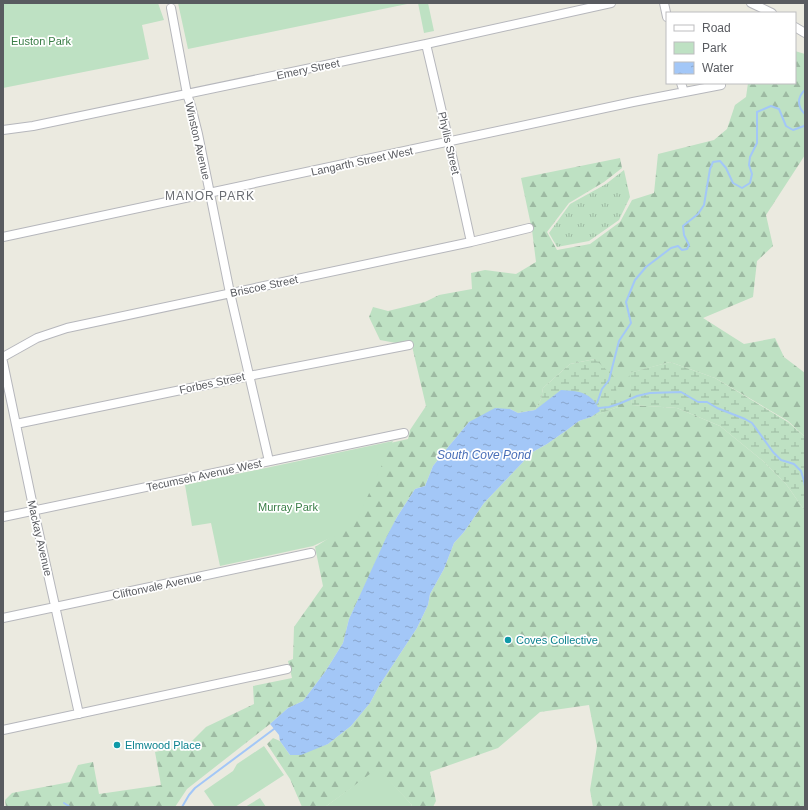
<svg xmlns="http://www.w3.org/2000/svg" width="808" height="810" viewBox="0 0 808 810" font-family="Arial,sans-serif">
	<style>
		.grass { fill: url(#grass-tufts) }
		.forest { fill: url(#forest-firs) }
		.wetland { fill: url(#wetland-marsh) }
		.park { fill: #bee1c3 }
		.water { fill: url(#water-ripples) }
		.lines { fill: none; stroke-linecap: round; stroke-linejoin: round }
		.stream { stroke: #a3c7f7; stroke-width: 2 }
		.minor-casing { stroke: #b6b7bc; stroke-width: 10 }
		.minor { stroke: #fff; stroke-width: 8 }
		.culture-dot { fill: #0f9aa8; stroke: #fff; stroke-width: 1.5 }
		.labels { text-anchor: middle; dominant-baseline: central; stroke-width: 3.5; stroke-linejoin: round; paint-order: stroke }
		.park-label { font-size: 11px; fill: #3a7e47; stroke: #fff }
		.street-label { font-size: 11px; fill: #595b60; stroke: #fff }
		.culture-label { font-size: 11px; fill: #0d838f; stroke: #fff; text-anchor: start }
		.neighbourhood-label { font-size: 12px; letter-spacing: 1px; fill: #6a6d72; stroke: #fff }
		.water-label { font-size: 12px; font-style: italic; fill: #496fb8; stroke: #fff }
	</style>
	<defs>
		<pattern id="grass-tufts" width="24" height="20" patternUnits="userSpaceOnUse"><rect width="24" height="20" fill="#bee1c3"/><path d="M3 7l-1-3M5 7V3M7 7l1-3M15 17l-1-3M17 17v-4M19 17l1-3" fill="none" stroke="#9db9a2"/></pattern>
		<pattern id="forest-firs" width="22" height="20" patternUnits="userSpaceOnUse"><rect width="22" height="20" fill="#bee1c3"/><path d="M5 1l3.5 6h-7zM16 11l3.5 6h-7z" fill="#9db9a2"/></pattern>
		<pattern id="wetland-marsh" width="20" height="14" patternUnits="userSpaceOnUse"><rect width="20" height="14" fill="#bee1c3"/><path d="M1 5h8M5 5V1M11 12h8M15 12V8" fill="none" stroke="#9db9a2"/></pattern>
		<pattern id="water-ripples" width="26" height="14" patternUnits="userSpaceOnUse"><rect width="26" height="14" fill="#a3c7f7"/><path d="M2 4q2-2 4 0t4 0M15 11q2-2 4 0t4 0" fill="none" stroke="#88a5cb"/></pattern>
	</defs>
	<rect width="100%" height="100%" fill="#ebeae0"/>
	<!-- grass -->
	<path class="grass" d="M624 170 630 197 619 220 589 241 557 247 549 233 570 204 606 184Z"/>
	<!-- forest -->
	<path class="forest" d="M795 51 805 54V155L766 215 773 246 757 261 753 297 703 318 744 344 775 338 784 357 805 373V437L788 421 715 378 670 362 630 373 632 405 677 408 720 426 763 461 786 484 805 511V807H593L590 790 597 746 589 705 540 712 498 748 430 772 436 801 433 807H410L412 805 378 769 325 807H302L290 779 267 744 273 738 280 741 290 755 328 744 351 726 370 703 379 686 417 628 428 605 430 594 444 569 454 543 464 532 484 503 523 462 529 454 547 444 567 430 579 421 618 407 595 359 570 364 543 388 541 399 535 410 518 413 510 409 469 422 449 446 433 466 425 486 415 489 397 517 349 619 343 643 325 672 303 701 288 708 270 724 187 789 175 807H6L5 800 12 793 70 782 78 765 93 762 99 794 161 785 155 752 188 745 206 727 254 704 253 686 292 678 288 661 293 659 294 627 323 586 315 547 332 536 377 446 408 439 410 430 426 406 412 346 380 340 369 317 373 307 388 311 425 302 439 295 472 289 471 273 485 270 516 274 536 262 532 230 521 178 620 158 622 168 604 182 569 203 547 232 557 250 590 244 620 222 632 200 654 193 658 154 714 140 727 129 735 105 746 97 748 83H795Z"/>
	<!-- wetland -->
	<path class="wetland" d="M595 359 615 378 618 407 591 417 600 410H535L541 399 543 388 570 364Z
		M670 362 715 378 788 422 805 437V511L786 484 763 461 720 426 677 408 632 405 629 373Z"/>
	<!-- park -->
	<path class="park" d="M3 3H158L164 20 142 25 149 59 3 88Z
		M178 3H412L188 49Z
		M418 3H428L434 31 424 33Z
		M393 441 354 526 339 534 313 546 220 566 211 523 192 526 185 485Z
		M264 746 284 775 235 807H215L204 791 233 771 237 764Z
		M378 768 412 805 410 807H325Z
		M260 798 266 807H245Z"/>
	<!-- water -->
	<path class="water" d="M561 390C579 391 592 392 600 411L591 417 579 421 567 430 547 444 529 454 523 462 484 503 464 532 454 543 444 569 430 594 428 605 417 628 379 686 370 703 351 726 328 744 301 755H290L280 741 279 735 270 724 288 708 303 701 325 672 343 643 349 619 386 538 397 517 415 489 425 486 433 466 449 446 469 422 495 408 510 409 518 413 535 410Z"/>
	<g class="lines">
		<!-- stream -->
		<path class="stream" d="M805 90C797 97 797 107 805 114
			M597 403 602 389 609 380 619 341 631 323 626 302 635 280 646 267 671 248 678 246 682 250 687 249 689 245 684 235 683 226 698 214 704 205 710 169 713 162 720 161 726 168 733 183 742 188 750 183 752 174 749 165 750 157 757 143V112L771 106 779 109 786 126 793 130 804 126 805 125
			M599 408 609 407 621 403 637 396 650 393 681 392 698 402H707L717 408 745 419 752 423 773 452 781 460 794 464 801 471 804 481 805 486
			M64 803 70 807
			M182 807 189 795 195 788 274 729"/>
		<!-- minor casing -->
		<g class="minor-casing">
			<path id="minor" d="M664 3 667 17
				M751 3 772 13
				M171 8 187 94 191 106 198 134 230 293 269 461
				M795 27 805 33
				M426 44 449 142 471 242
				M681 83 684 92
				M3 130 33 126 426 44 611 3
				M3 237 633 102 721 85
				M3 357 37 338 67 328 471 242 529 228
				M3 362 34 511 79 714
				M16 424 249 376 409 345
				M3 517 404 433
				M3 618 311 553
				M3 730 287 669"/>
		</g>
		<!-- minor -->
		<use href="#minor" class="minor"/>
	</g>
	<!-- markers -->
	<g class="culture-dot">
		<circle cx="508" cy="640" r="4"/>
		<circle cx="117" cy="745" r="4"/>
	</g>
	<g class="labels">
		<!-- park labels -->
		<g class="park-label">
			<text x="41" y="41">Euston Park</text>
			<text x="288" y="507">Murray Park</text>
		</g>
		<!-- street labels -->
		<g class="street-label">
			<text transform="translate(308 69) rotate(-12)">Emery Street</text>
			<text transform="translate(198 141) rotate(77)">Winston Avenue</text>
			<text transform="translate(449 143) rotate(77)">Phyllis Street</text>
			<text transform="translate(362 161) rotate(-12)">Langarth Street West</text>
			<text transform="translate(264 286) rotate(-12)">Briscoe Street</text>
			<text transform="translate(212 383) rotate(-12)">Forbes Street</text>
			<text transform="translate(204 475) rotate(-12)">Tecumseh Avenue West</text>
			<text transform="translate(40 538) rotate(77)">Mackay Avenue</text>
			<text transform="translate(157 586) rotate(-12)">Cliftonvale Avenue</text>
		</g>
		<!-- culture labels -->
		<g class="culture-label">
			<text x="516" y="640">Coves Collective</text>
			<text x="125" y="745">Elmwood Place</text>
		</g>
		<!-- neighbourhood labels -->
		<g class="neighbourhood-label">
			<text x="210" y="196">MANOR PARK</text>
		</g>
		<!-- water labels -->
		<g class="water-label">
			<text x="484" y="455">South Cove Pond</text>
		</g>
	</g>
	<!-- border -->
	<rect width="808" height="810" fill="none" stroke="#595b60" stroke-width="8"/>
	<!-- legend -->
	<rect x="666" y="12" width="130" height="72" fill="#ffffff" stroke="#bdbdbf"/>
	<rect x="674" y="25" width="20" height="6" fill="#ffffff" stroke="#bdbdbf"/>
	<text x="702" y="32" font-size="12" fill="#595b60">Road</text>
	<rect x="674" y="42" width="20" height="12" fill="#bee1c3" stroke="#bdbdbf"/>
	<text x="702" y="52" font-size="12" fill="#595b60">Park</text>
	<rect x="674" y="62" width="20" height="12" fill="url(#water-ripples)" stroke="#bdbdbf"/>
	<text x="702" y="72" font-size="12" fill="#595b60">Water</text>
</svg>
